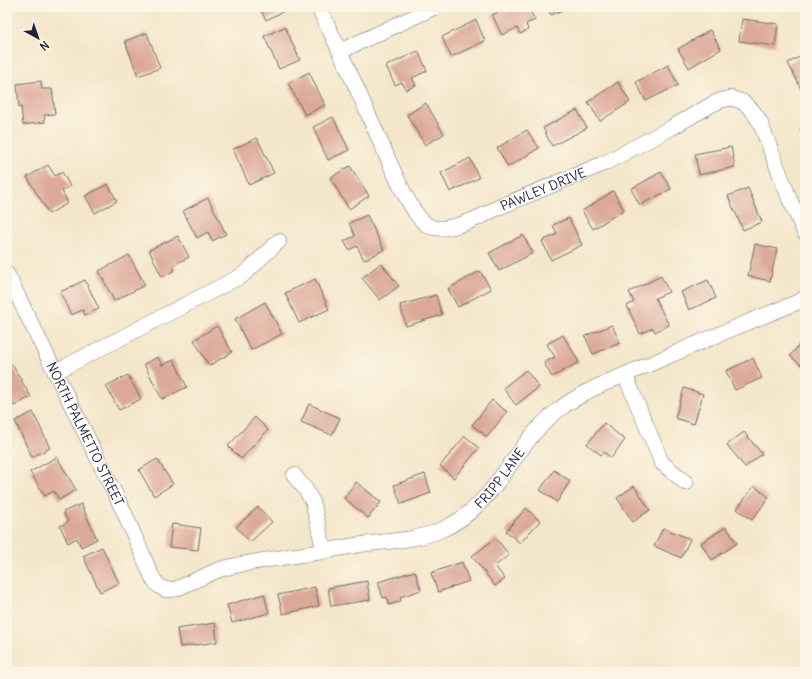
<svg xmlns="http://www.w3.org/2000/svg" width="812" height="679" viewBox="0 0 812 679" font-family="Delius,sans-serif">
	<style>
		.building { fill: #dca999 }
		.lines { fill: none; stroke-linecap: round; stroke-linejoin: round }
		.minor-casing { stroke: #6c676d; stroke-width: 16 }
		.minor { stroke: #fff; stroke-width: 15 }
		.labels { text-anchor: middle; dominant-baseline: central; stroke-width: 3; stroke-linejoin: round; paint-order: stroke }
		.street-label { font-size: 13px; fill: #22223b; stroke: #fcf5e5 }
	</style>
	<rect width="100%" height="100%" fill="#fcf5e5"/>
	<filter id="ink" filterUnits="userSpaceOnUse"><feTurbulence type="fractalNoise" baseFrequency=".025" numOctaves="2"/><feDisplacementMap in="SourceGraphic" scale="8" xChannelSelector="R" yChannelSelector="G"/><feConvolveMatrix kernelMatrix="1 2 1 2 8 2 1 2 1" color-interpolation-filters="sRGB"/></filter>
	<filter id="wash" filterUnits="userSpaceOnUse"><feTurbulence type="fractalNoise" baseFrequency=".012" numOctaves="4" result="noise"/><feDisplacementMap in="SourceGraphic" scale="16" xChannelSelector="R" yChannelSelector="G"/><feGaussianBlur stdDeviation="0.9" result="paint"/><feColorMatrix in="noise" values="0 0 0 0 0 0 0 0 0 0 0 0 0 0 0 0 0 1.4 0 .05"/><feComposite in="paint" operator="in"/></filter>
	<g filter="url(#wash)">
		<rect width="100%" height="100%" fill="#f4e6ca"/>
		<g id="blocks">
			<!-- building -->
			<path class="building" d="M259 7H285L286 10 266 20Z
				M510 7H528L535 20 526 24 528 30 520 34 517 28 502 35 492 15Z
				M547 7H569L551 15Z
				M742 19 778 24 775 46 739 41Z
				M476 20 485 41 451 57 442 37Z
				M285 27 300 60 279 69 264 36Z
				M710 30 721 49 689 68 678 49Z
				M147 33 160 68 138 76 125 41Z
				M418 51 427 71 412 78 416 85 406 90 402 82 395 85 386 66Z
				M805 54V97L788 63Z
				M668 65 678 85 646 101 636 82Z
				M309 72 325 105 305 115 288 83Z
				M41 81 42 89H52L55 114 44 115 45 122 23 125 21 107H19L17 84Z
				M618 82 630 102 600 121 588 102Z
				M426 103 444 134 425 145 407 115Z
				M577 110 587 128 552 146 543 128Z
				M333 117 349 150 328 160 313 127Z
				M805 127V140L800 129Z
				M527 130 539 148 508 167 497 148Z
				M257 138 274 173 249 185 233 149Z
				M731 147 735 167 699 175 695 154Z
				M470 158 479 178 450 192 441 173Z
				M48 165 55 176 62 172 70 186 62 191 68 203 49 214 27 177Z
				M350 166 369 196 349 209 330 178Z
				M661 172 671 189 640 205 631 189Z
				M108 184 117 201 95 213 85 196Z
				M748 188 762 222 743 230 728 196Z
				M613 191 624 210 593 229 582 211Z
				M208 198 226 234 212 241 208 232 197 238 183 211Z
				M367 215 384 250 364 260 357 246 349 250 344 241 355 236 349 223Z
				M569 218 582 245 551 260 542 241 557 234 553 225Z
				M523 235 533 253 499 271 489 253Z
				M178 236 189 257 173 265 175 270 162 277 149 250Z
				M755 244 777 249 770 281 748 276Z
				M129 255 145 285 114 301 99 271Z
				M381 263 399 286 380 300 362 278Z
				M480 271 491 289 458 307 448 289Z
				M661 276 669 292 655 298 669 325 655 332 653 328 640 334 627 306 634 302 629 292Z
				M315 279 329 309 299 323 285 293Z
				M85 280 99 309 85 315 83 310 71 315 60 292Z
				M708 280 716 298 689 310 681 292Z
				M436 295 442 315 406 326 400 305Z
				M265 302 282 334 251 350 235 319Z
				M612 325 620 343 593 354 585 336Z
				M217 326 232 352 209 366 194 340Z
				M563 335 579 362 552 377 544 363 555 357 547 344Z
				M802 341 805 343V368L790 356Z
				M158 357 162 365 174 360 187 387 162 399 144 364Z
				M753 358 762 378 735 390 726 371Z
				M12 364 31 397 14 406 7 393V366Z
				M526 370 539 387 516 405 503 388Z
				M128 375 141 399 119 410 106 386Z
				M684 388 703 394 694 424 675 418Z
				M492 400 507 412 487 437 472 425Z
				M309 404 340 418 332 435 301 422Z
				M33 412 50 448 32 457 15 421Z
				M255 417 268 430 241 459 228 446Z
				M604 423 625 440 611 458 604 452 601 455 587 444Z
				M744 432 762 454 745 467 727 445Z
				M465 436 479 448 454 478 440 466Z
				M57 457 76 490 59 500 54 491 45 496 30 472Z
				M157 459 173 484 154 496 139 470Z
				M554 470 570 481 557 502 540 490Z
				M425 474 431 493 401 504 394 485Z
				M356 482 381 502 368 518 344 498Z
				M634 486 650 510 633 522 617 498Z
				M754 486 769 497 752 520 737 509Z
				M81 504 97 539 81 547 77 538 68 543 60 526 68 522 63 512Z
				M258 507 272 522 250 542 236 527Z
				M526 508 540 521 520 543 506 531Z
				M172 524 201 528 198 550 169 547Z
				M726 527 737 543 712 560 701 543Z
				M663 528 690 539 681 558 654 546Z
				M496 538 509 555 495 566 505 579 495 586 472 556Z
				M102 547 119 583 100 592 83 556Z
				M462 562 469 581 438 592 431 573Z
				M415 571 421 590 400 597 401 601 389 605 387 597 383 598 378 582Z
				M367 581 370 600 331 606 328 588Z
				M315 587 319 606 283 614 278 595Z
				M264 594 269 613 232 623 227 605Z
				M215 623 217 642 180 647 177 629Z"/>
		</g>
	</g>
	<g filter="url(#ink)">
		<use href="#blocks" fill-opacity="0" stroke="#6c676d" stroke-width="1"/>
		<g class="lines">
			<!-- minor casing -->
			<g class="minor-casing">
				<g id="minor">
					<path id="s1" d="M318 7C338 45 356 86 373 125 385 151 395 178 409 202 414 211 421 223 431 227 449 233 481 217 497 208L605 163 671 128 709 106 719 101 731 98 743 102 752 110 760 122 790 200 805 233"/>
					<path d="M340 53 349 47 435 7"/>
					<path id="s2" d="M7 274 124 512 153 579 159 586 166 590 176 589 218 570 233 566C262 560 291 556 320 552 332 550 345 547 358 545 385 541 415 541 441 530 497 506 511 447 557 411 584 389 623 376 655 362 703 341 750 321 798 302L805 298"/>
					<path d="M55 372 243 275 279 241"/>
					<path d="M625 375 662 463 686 483"/>
					<path d="M294 475 306 490 313 503 324 551"/>
				</g>
			</g>
			<!-- minor -->
			<use href="#minor" class="minor"/>
		</g>
	</g>
	<g class="labels">
		<!-- street labels -->
		<g class="street-label">
			<text stroke="none"><textPath href="#s1" startOffset="369">PAWLEY DRIVE</textPath></text>
			<text stroke="none"><textPath href="#s2" startOffset="178">NORTH PALMETTO STREET</textPath></text>
			<text stroke="none"><textPath href="#s2" startOffset="718">FRIPP LANE</textPath></text>
		</g>
	</g>
	<!-- margin -->
	<rect width="812" height="679" fill="none" stroke="#fcf5e5" stroke-width="24"/>
	<!-- north arrow -->
	<g transform="translate(38 38) rotate(140)" stroke="#fcf5e5" stroke-width="3" paint-order="stroke">
	<path d="M0-3L7 15L0 10L-7 15Z" fill="#22223b"/>
	<text y="-6" font-size="11" font-weight="bold" text-anchor="middle" fill="#22223b">N</text>
	</g>
</svg>
